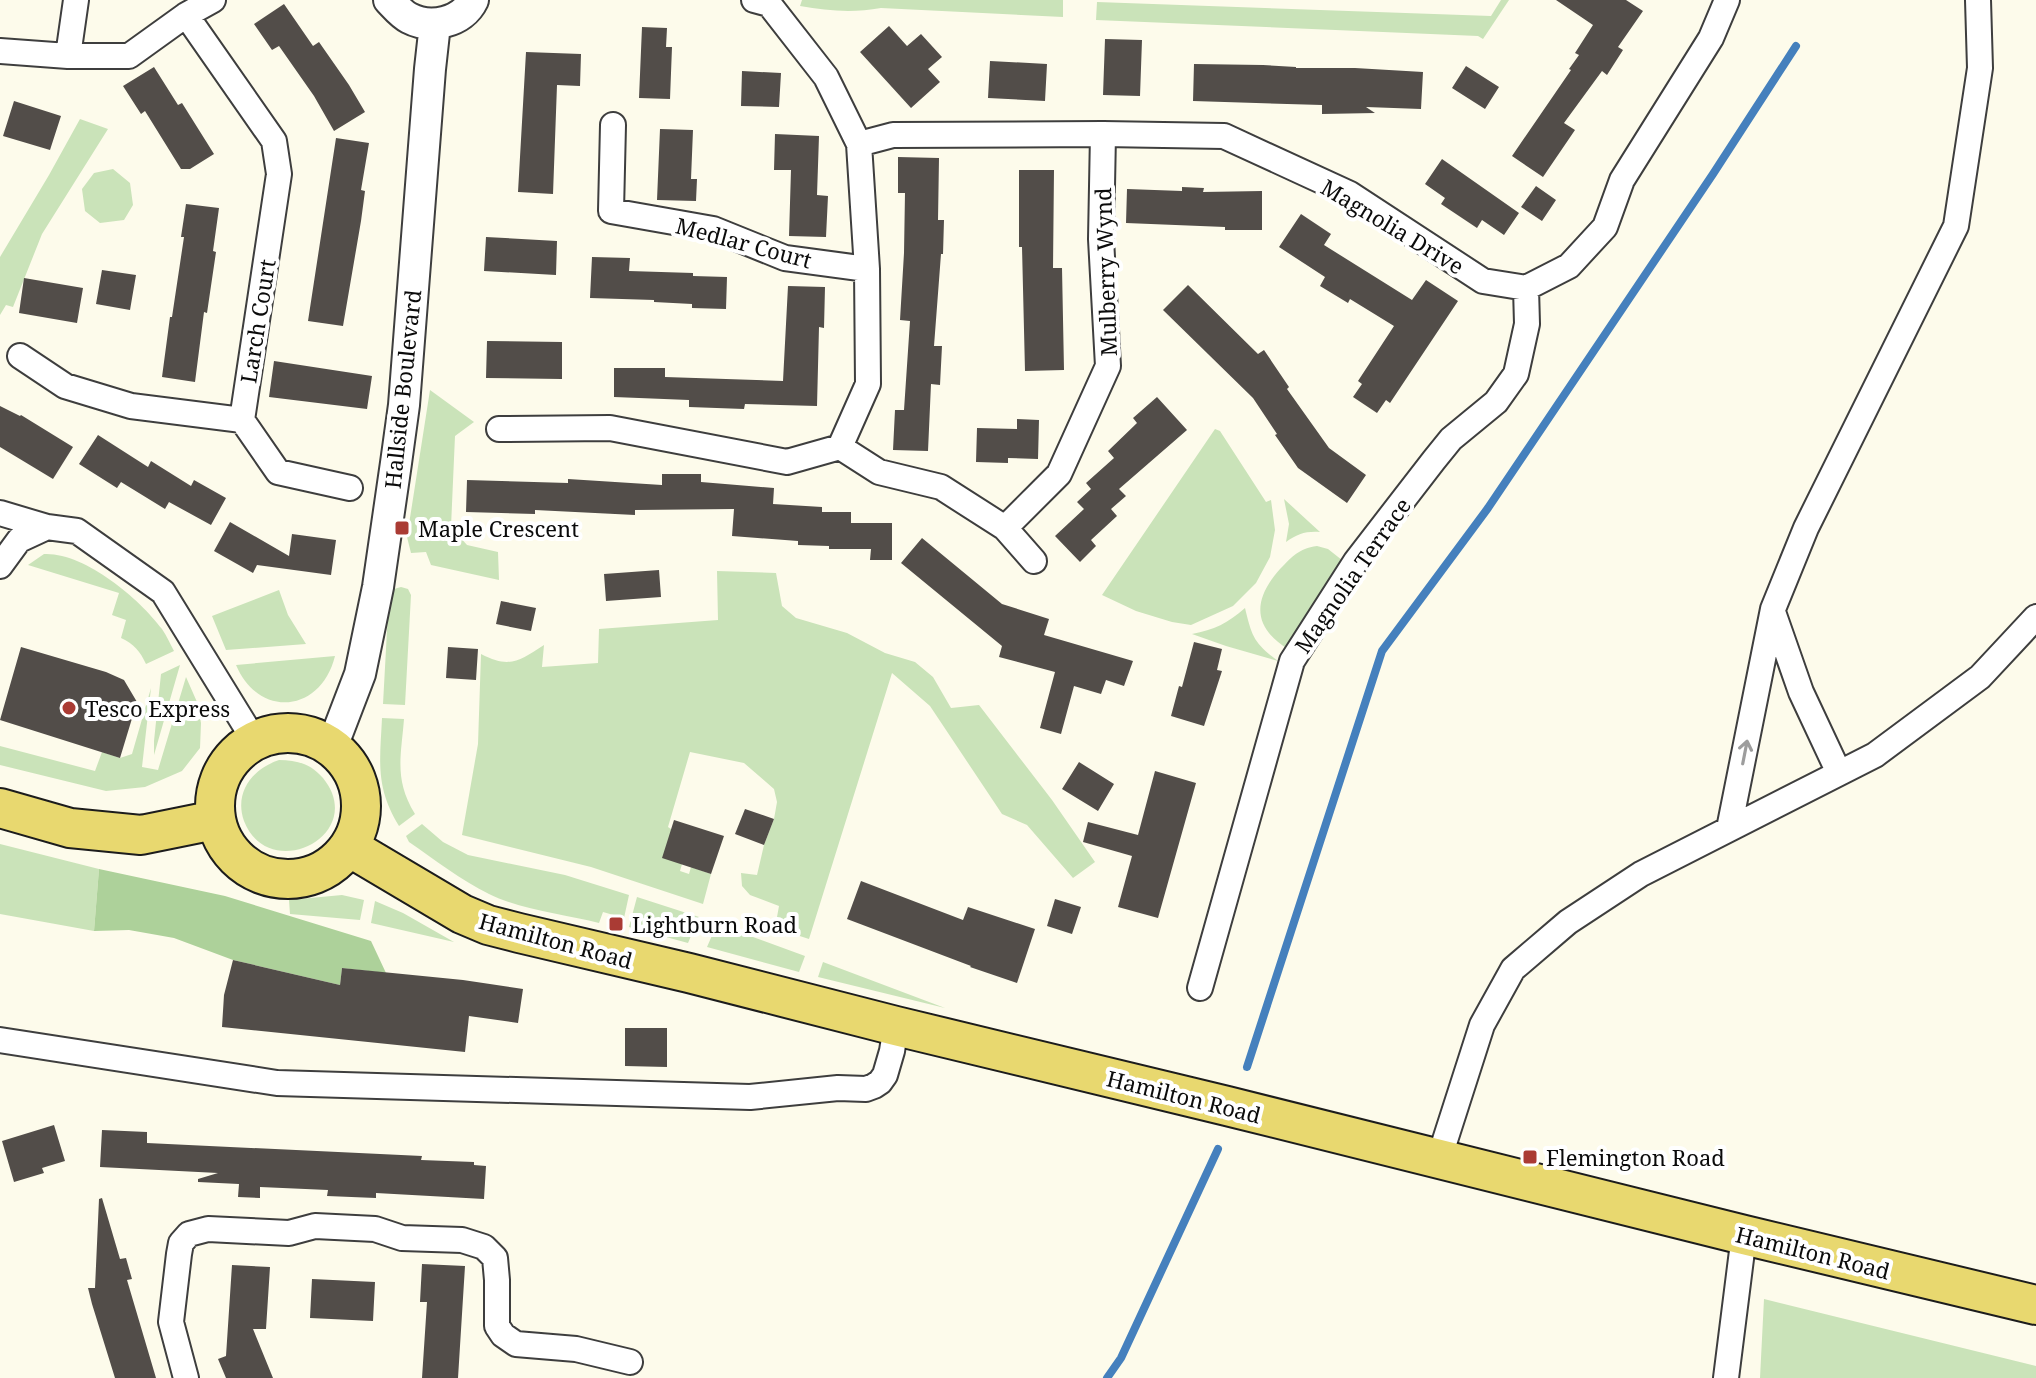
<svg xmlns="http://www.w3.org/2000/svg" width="2036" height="1378" viewBox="0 0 2036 1378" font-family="'Noto Serif',serif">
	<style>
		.green { fill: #cae3b9 }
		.forest { fill: #add19a }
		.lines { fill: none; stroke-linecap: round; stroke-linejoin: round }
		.stream { stroke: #4580bd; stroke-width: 8 }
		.building { fill: #524d49 }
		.minor-casing { stroke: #3e3e3e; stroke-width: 28 }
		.tertiary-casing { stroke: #3e3e3e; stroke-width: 34 }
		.primary-casing { stroke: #1c1c1c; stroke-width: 42 }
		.minor { stroke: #fff; stroke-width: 24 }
		.tertiary { stroke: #fff; stroke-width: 30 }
		.primary { stroke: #e8d86f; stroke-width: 38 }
		.oneway { stroke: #9d9d9d }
		.poi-dot { fill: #aa3b34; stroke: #fff; stroke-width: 3 }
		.labels { text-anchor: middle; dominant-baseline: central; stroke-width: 8; stroke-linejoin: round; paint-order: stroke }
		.street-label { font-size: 22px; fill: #0b0b0b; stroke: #fff }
		.poi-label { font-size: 22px; fill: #0b0b0b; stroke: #fff; text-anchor: start }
	</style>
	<rect width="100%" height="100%" fill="#fdfbeb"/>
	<!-- green -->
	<path class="green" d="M802 0H1063V17L881 8C853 13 828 11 800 6Z
		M1501 0H1509L1483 39 1478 36 1096 20 1097 2 1491 16Z
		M80 119 108 129 42 234 13 307 6 305 0 315V257L49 175Z
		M113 169 130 183 133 205 124 220 100 223 85 211 82 189 94 173Z
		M430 390 474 422 455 436 451 527 467 545 498 552 499 580 431 565 426 552 411 553 407 537Z
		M1215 429 1220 431 1266 502 1271 500 1275 530 1270 557 1256 583 1233 606 1191 625 1172 622 1136 611 1102 595Z
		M1284 499 1320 532C1306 531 1297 534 1286 542L1289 524Z
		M1317 546 1328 549 1347 564 1288 649C1252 627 1253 599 1280 569 1293 556 1298 549 1317 546Z
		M44 554C84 552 139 598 162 629 167 636 170 644 174 651L146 664C140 651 134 644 121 638L126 620 112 615 119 593 28 565Z
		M717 571 776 573 782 606 796 618 847 633 885 653 915 662 933 677 951 708 979 705 1052 800 1095 862 1073 878 1027 825 1002 814 930 706 892 673 809 939 775 928 779 906 750 895 742 886 741 873 757 875 764 845 774 819 777 802 774 789 744 763 690 752 668 827 671 829 682 864 680 871 689 874 691 867 711 874 703 904 591 867 462 835 478 744 481 654C510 669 519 661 544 645L542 667 598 663 599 629 718 620Z
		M401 587 408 589 411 595 405 705 383 704 389 594 394 589Z
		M279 590 288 615 306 644 226 650 212 616Z
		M1245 608C1252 637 1254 643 1278 661L1226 646 1192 634C1214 630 1228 623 1245 608Z
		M335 656C321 713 259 719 236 665Z
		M180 665 154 755V741L161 674Z
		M186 677 197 702 201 723 200 748 182 771 145 787 106 791 0 765V746L95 771 102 752 120 758 132 754 151 688 142 767 158 770Z
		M382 718 404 719C401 757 394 780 415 814L399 826C375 787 380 761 382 718Z
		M279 760C297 760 311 764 323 778 369 835 269 885 244 821 234 793 252 769 279 760Z
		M422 824 443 842 468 855 565 875 629 895 624 918 603 912 599 923C567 915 518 909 489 894 461 880 435 860 409 842L406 836Z
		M0 844 99 869 94 931 0 914Z
		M342 895 364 900 360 920 290 914 289 900Z
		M637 897 699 917 688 943 629 927Z
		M375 901 403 913 454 942 371 923Z
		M717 924 805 956 799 972 707 947Z
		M823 962 945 1008 818 977Z
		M1764 1299 2036 1366V1378H1760Z"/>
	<!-- forest -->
	<path class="forest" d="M99 869 225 896 371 941 386 973 342 968 340 985 233 960 174 938 129 930 94 931Z"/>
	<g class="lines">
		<!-- stream -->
		<path class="stream" d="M1247 1067 1382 651 1488 508 1713 174 1796 46
			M1107 1378 1121 1358 1218 1149"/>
	</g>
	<!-- building -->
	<path class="building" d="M1556 0H1626L1643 11 1618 47 1623 50 1607 75 1602 71 1564 123 1575 130 1543 177 1512 156 1571 70 1569 69 1579 55 1575 53 1593 25Z
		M284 4 313 46 319 42 349 85 365 112 334 131 314 96 279 46 272 50 254 24Z
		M889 26 907 46 921 34 942 57 928 69 940 82 911 108 860 52Z
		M642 27 667 28 666 47H672L670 99 639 98Z
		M1105 39 1142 40 1140 96 1103 95Z
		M526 52 581 54 580 86 557 85 553 194 518 192Z
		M990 61 1047 64 1045 101 988 98Z
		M1194 64 1263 65 1296 67V68H1355L1423 72 1421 109 1366 107 1375 113 1322 114V105L1193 101Z
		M1466 66 1499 87 1485 109 1452 88Z
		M154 67 178 105 182 103 214 154 190 169H181L145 111 141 114 123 86Z
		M742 71 781 73 779 107 741 106Z
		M14 101 61 116 50 150 3 136Z
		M660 129 693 130 691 179H697L696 201 657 200Z
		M775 134 819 136 817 195 828 196 826 237 789 236 791 170H774Z
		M336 138 369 143 361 190 365 191 361 221 343 326 308 321Z
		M898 157 939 158 938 220H944L943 254H941L934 346H942L940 385 931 384 928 451 893 450 895 410H904L910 321 900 320 904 253 905 193H898Z
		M1442 159 1519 213 1504 235 1482 220 1477 228 1441 204 1445 198 1425 184Z
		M1019 170H1054L1053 268H1062L1064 370 1025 371 1022 247H1019Z
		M1536 186 1556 200 1542 221 1521 207Z
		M1182 187 1204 188 1203 192 1262 191V230H1225V227L1126 223 1127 189 1182 191Z
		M186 204 219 208 213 251 216 252 207 313 204 312 195 382 162 377 170 317H172L184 237H181Z
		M1301 214 1331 234 1324 245 1412 300 1426 280 1458 301 1390 403 1386 400 1377 413 1353 397 1362 384 1358 381 1394 326 1350 299 1348 303 1320 286 1325 277 1279 247Z
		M486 237 557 241 556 275 484 271Z
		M592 257 630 258 629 271 693 273V276L727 277 726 309 692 308V304L654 302V300L590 298Z
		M102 270 136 275 130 310 96 304Z
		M24 278 83 288 77 323 19 313Z
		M1188 285 1258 354 1264 350 1289 387 1287 389 1329 448 1366 475 1347 503 1298 468 1275 435 1277 434 1253 398 1163 310Z
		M788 286 825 287 824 328 819 327 817 406 745 404 744 409 689 407V400L614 397V368H665V377L783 381Z
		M487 341 562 342V379L486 378Z
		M274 361 372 376 367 409 269 397Z
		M1157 397 1187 430 1119 489 1126 496 1111 509 1117 516 1091 540 1096 546 1080 562 1055 536 1084 509 1077 502 1091 489 1086 483 1114 458 1108 451 1137 423 1133 418Z
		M0 406 20 416 21 415 73 447 53 479 0 447Z
		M1017 419 1039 420 1038 459 1008 458V463L976 462 977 428 1017 429Z
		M98 435 148 467 151 461 191 486 194 480 226 498 211 525 169 502 165 509 121 482 117 488 79 464Z
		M662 474H701V482L774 488 773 504 822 507V512H851V523H892V560H870L871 549H829V546L798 545V541L732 536 734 509 635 510V515L535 510V514L466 512 467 480 568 483V479L662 485Z
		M230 522 289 556 292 534 336 540 331 575 257 565 253 573 214 551Z
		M922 538 1002 604 1049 619 1044 635 1133 661 1124 686 1106 680 1101 694 1074 686 1061 734 1040 728 1055 672 999 657 1002 646 901 563Z
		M659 570 661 597 606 601 604 574Z
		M501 601 536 608 531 631 496 624Z
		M1194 642 1222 649 1217 670 1222 671 1204 726 1171 716 1179 686 1182 687Z
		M21 647 106 672 124 680 137 702 120 758 0 720Z
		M448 647 478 649 476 680 446 678Z
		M1079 762 1114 784 1098 811 1062 789Z
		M1155 771 1196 783 1158 918 1118 907 1132 856 1083 842 1088 822 1138 835Z
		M745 809 774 819 764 845 735 834Z
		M674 820 724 836 711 874 662 858Z
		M861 881 963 920 968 907 1035 929 1017 983 970 967 971 966 847 919Z
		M1055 899 1081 907 1072 934 1047 926Z
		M233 960 340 985 342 968 463 980 523 989 518 1023 469 1016 465 1052 222 1027 224 995Z
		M625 1028H667V1067L625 1066Z
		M54 1125 65 1161 42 1168 44 1173 14 1182 2 1141Z
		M102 1130 147 1132V1143L422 1156 421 1160 474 1162V1165L486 1166 484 1199 376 1193V1198L327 1196 328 1190 260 1187V1198L238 1197 239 1184 198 1182V1179L218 1173 100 1167Z
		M102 1198 120 1259 126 1258 132 1279 127 1280 156 1378H115L92 1304 88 1288H95L99 1199Z
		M422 1264 465 1266 458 1378H422L427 1302H420Z
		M232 1265 270 1267 266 1329H253L273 1378H226L218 1359 226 1356Z
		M312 1279 375 1282 373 1321 310 1318Z"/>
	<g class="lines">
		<!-- minor casing -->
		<g class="minor-casing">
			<path id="minor" d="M0 51 68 56H129L186 15 213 0
				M68 56 76 0
				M613 125 611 211 713 229 785 258 867 269
				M859 144 893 135 1103 134 1224 136 1350 194 1483 281 1526 288 1569 266 1605 227 1622 180 1711 38 1727 0
				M20 356 65 386 131 406 242 420 279 174 274 141 186 15
				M242 420 278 472 350 488
				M499 429 610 428 787 462 840 447 868 384 867 269 859 144 826 77 769 4 754 0
				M840 447 879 472 941 487 1005 528 1059 474 1108 366 1101 239 1103 134
				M0 513 47 527 77 531 163 592 254 740
				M1005 528 1034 561
				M0 566 19 540 47 527
				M1773 612 1801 692 1839 773
				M1729 829 1773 609 1806 528 1956 226 1980 68 1978 0
				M1200 988 1292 661 1356 561 1434 460 1451 439 1496 402 1516 374 1527 324 1526 288
				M0 1040 277 1083 750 1097 838 1088 866 1089 874 1086 880 1082 885 1075 892 1051 896 1026
				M1439 1159 1482 1025 1513 969 1568 922 1641 874 1875 755 1980 677 2036 617
				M186 1378 171 1322 179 1254 181 1243 189 1234 208 1229 289 1233 315 1226 375 1229 402 1238 462 1240 484 1247 495 1258 497 1280V1326L503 1335 516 1344 576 1349 630 1362
				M1726 1378 1744 1235"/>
		</g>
		<!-- tertiary casing -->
		<g class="tertiary-casing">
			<path id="tertiary" d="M389 0C395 6 401 14 409 18 430 29 462 23 473 0
				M332 747 360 674 378 587 396 463 404 405 430 69 435 24"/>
		</g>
		<!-- primary casing -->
		<g class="primary-casing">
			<path id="primary" d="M215 806a73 73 0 1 1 146 0a73 73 0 1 1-146 0Z
				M0 808 70 828 141 835 215 820
				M349 847 462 914 488 925 519 933 689 973 896 1026 1227 1106 1744 1235 2036 1305"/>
		</g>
		<!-- minor -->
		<use href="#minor" class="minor"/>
		<!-- tertiary -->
		<use href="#tertiary" class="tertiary"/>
		<!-- primary -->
		<use href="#primary" class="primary"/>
	</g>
	<!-- one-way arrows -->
	<defs><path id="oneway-shaft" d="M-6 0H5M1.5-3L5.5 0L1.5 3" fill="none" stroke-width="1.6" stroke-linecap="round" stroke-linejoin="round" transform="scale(2)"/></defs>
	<use class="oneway" href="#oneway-shaft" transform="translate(1745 752) rotate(-79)"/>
	<!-- markers -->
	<g class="poi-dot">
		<rect x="394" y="520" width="16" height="16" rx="4"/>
		<circle cx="69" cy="708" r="8"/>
		<rect x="608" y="916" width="16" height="16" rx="4"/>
		<rect x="1522" y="1149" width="16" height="16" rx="4"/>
	</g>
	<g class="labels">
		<!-- street labels -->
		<g class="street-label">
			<text transform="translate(1393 226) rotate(31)">Magnolia Drive</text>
			<text transform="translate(744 242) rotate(15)">Medlar Court</text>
			<text transform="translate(1105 272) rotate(-92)">Mulberry Wynd</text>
			<text transform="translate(257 321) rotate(-81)">Larch Court</text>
			<text transform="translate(402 389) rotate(-84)">Hallside Boulevard</text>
			<text transform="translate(1352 575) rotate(-55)">Magnolia Terrace</text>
			<text transform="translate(556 940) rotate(15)">Hamilton Road</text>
			<text transform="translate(1184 1096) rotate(14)">Hamilton Road</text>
			<text transform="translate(1813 1252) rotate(14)">Hamilton Road</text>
		</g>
		<!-- poi labels -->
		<g class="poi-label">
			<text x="418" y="528">Maple Crescent</text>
			<text x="85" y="708">Tesco Express</text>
			<text x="632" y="924">Lightburn Road</text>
			<text x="1546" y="1157">Flemington Road</text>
		</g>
	</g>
</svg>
